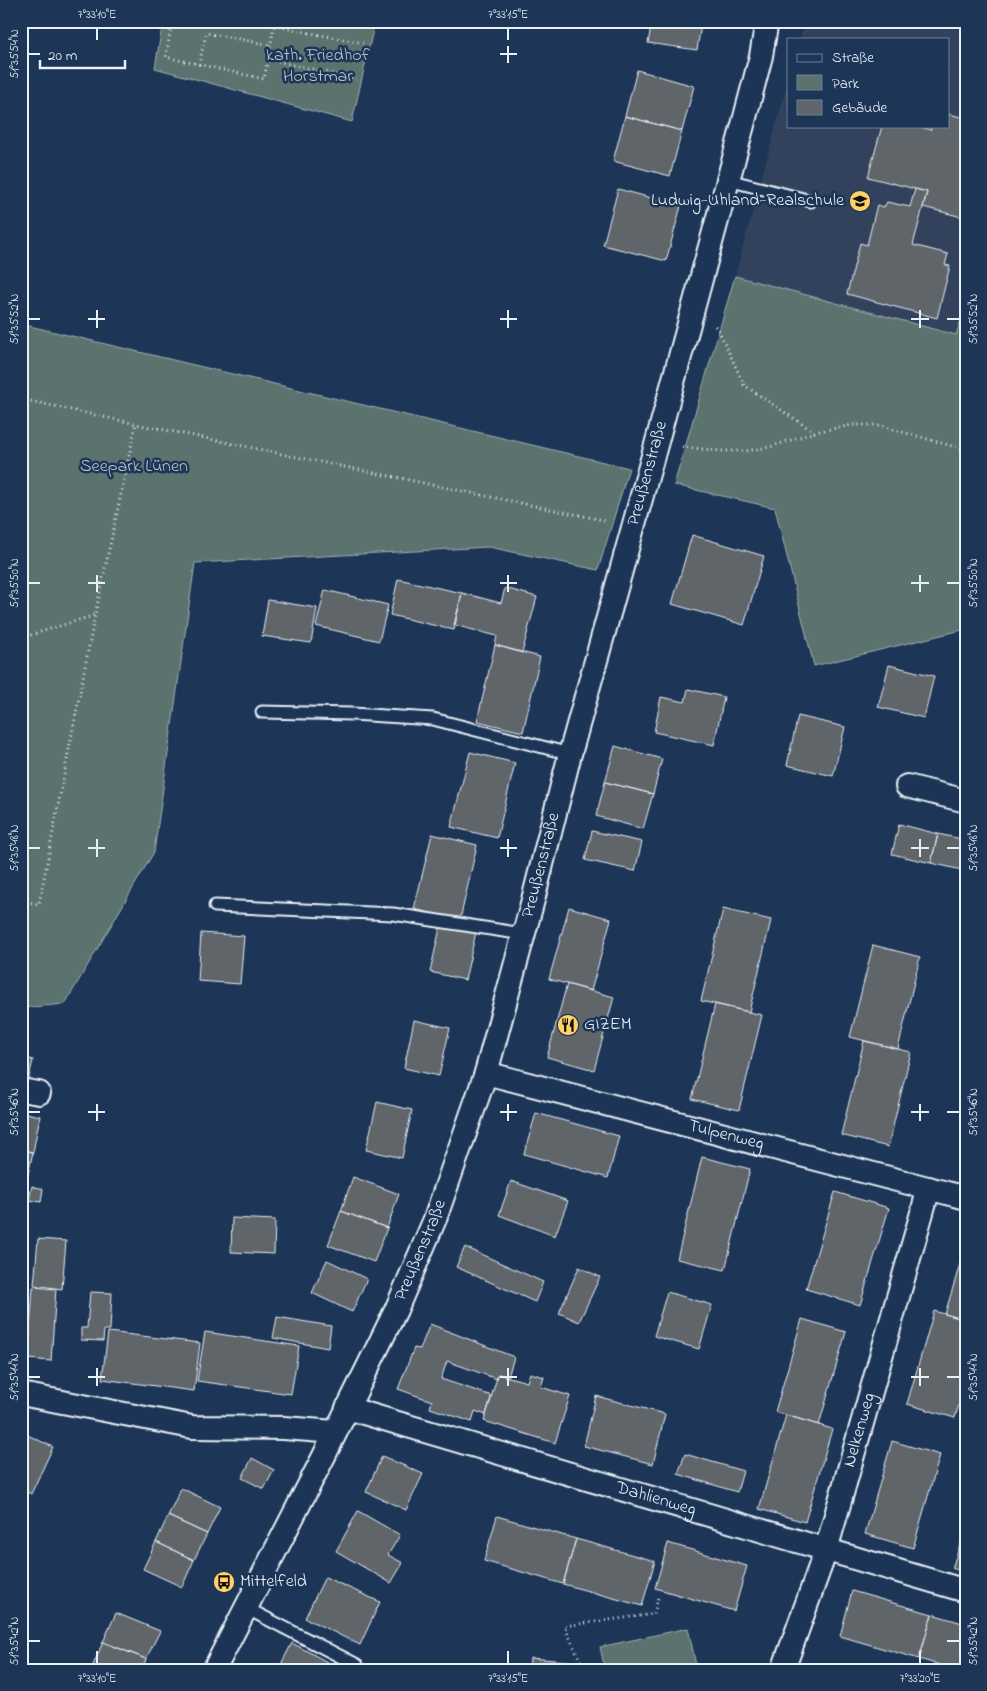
<svg xmlns="http://www.w3.org/2000/svg" width="987" height="1691" viewBox="0 0 987 1691" font-family="'Indie Flower',sans-serif">
	<style>
		.built { fill: #31435d }
		.green { fill: #5b726e; stroke: #a2b2b3 }
		.building { fill: #60656b; stroke: #e8f1f8 }
		.lines { fill: none; stroke-linecap: round; stroke-linejoin: round }
		.lane-casing { stroke: #e8f1f8; stroke-width: 15 }
		.street-casing { stroke: #e8f1f8; stroke-width: 26 }
		.path { stroke: #e8f1f8; stroke-width: 3; stroke-dasharray: 1 4; stroke-linecap: butt }
		.lane { stroke: #1d3557; stroke-width: 11 }
		.street { stroke: #1d3557; stroke-width: 22 }
		.ticks { fill: none; stroke: #e8f1f8; stroke-width: 2 }
		.labels { text-anchor: middle; dominant-baseline: central; stroke-width: 5; stroke-linejoin: round; paint-order: stroke }
		.park-label { font-size: 18px; fill: #b7c5c8; stroke: #1d3557 }
		.poi-label { font-size: 18px; fill: #e8f1f8; stroke: #1d3557; text-anchor: start }
		.street-label { font-size: 18px; fill: #e8f1f8; stroke: #1d3557 }
		.neatline { fill: none; stroke: #e8f1f8; stroke-width: 2 }
		.ticks-label { font-size: 12px; text-anchor: middle; fill: #e8f1f8 }
	</style>
	<rect width="100%" height="100%" fill="#1d3557"/>
	<filter id="ink" filterUnits="userSpaceOnUse"><feTurbulence type="fractalNoise" baseFrequency=".02" numOctaves="2"/><feDisplacementMap in="SourceGraphic" scale="10" xChannelSelector="R" yChannelSelector="G"/><feConvolveMatrix kernelMatrix="1 2 1 2 8 2 1 2 1" color-interpolation-filters="sRGB"/></filter>
	<g filter="url(#ink)">
		<!-- built -->
		<path class="built" d="M805 21H966V305L956 335 735 276 788 81V126H948V39H800Z"/>
		<!-- green -->
		<path class="green" d="M163 21H375L352 122 155 68Z
			M735 276 956 335 966 305V629L814 666 775 508 674 485Z
			M21 324 629 468 598 570 489 547 195 563 154 852 65 1004 21 1008Z
			M688 1628 697 1670H605L600 1647Z"/>
		<!-- building -->
		<path class="building" d="M652 21H680L701 25 697 50 648 43Z
			M680 21H701V25Z
			M637 70 694 86 682 131 625 116Z
			M948 114 966 118V218L923 207 927 192 868 177 882 126H917L931 130V126H948Z
			M625 116 682 131 670 176 613 161Z
			M618 189 681 206 666 261 603 245Z
			M915 189 927 192 913 245 948 254 945 265 950 266 937 318 847 294 860 243 867 245 877 205 884 207 887 202 910 207Z
			M692 535 764 556 744 625 672 604Z
			M398 579 462 593 454 630 390 615Z
			M505 588 537 597 522 653 495 645 497 636 454 625 462 593 501 603Z
			M325 590 388 605 379 641 316 626Z
			M268 600 317 608 311 643 262 636Z
			M495 645 540 657 523 732 477 721Z
			M889 665 934 676 924 718 878 707Z
			M688 689 724 697 714 745 654 732 661 697 685 702Z
			M798 716 845 727 833 776 787 765Z
			M615 746 662 759 653 794 605 782Z
			M470 752 515 763 497 838 451 827Z
			M605 782 653 794 643 829 596 816Z
			M899 824 938 834 931 863 892 854Z
			M592 831 642 842 635 871 585 860Z
			M432 834 477 845 460 920 414 909Z
			M938 834 966 840V871L931 863Z
			M569 907 611 919 591 991 549 979Z
			M723 909 771 920 749 1012 701 1001Z
			M441 924 476 932 465 980 430 972Z
			M201 933 244 936 240 984 198 981Z
			M873 945 920 957 898 1049 850 1037Z
			M567 984 614 997 594 1070 547 1057Z
			M715 1004 762 1015 739 1110 692 1099Z
			M414 1020 450 1028 439 1076 404 1068Z
			M864 1041 911 1052 888 1147 841 1135Z
			M21 1057 33 1060 28 1082 21 1081Z
			M377 1102 412 1110 402 1158 366 1150Z
			M21 1112 40 1116 33 1152 21 1150Z
			M536 1113 619 1136 608 1178 524 1154Z
			M21 1150 33 1152 25 1188 21 1187Z
			M702 1157 750 1169 725 1270 677 1259Z
			M353 1177 399 1194 387 1228 341 1211Z
			M511 1181 568 1201 555 1236 499 1215Z
			M32 1186 43 1189 41 1202 29 1200Z
			M835 1192 889 1208 860 1305 806 1289Z
			M341 1211 387 1228 374 1262 328 1245Z
			M232 1218 275 1220 274 1254 231 1252Z
			M38 1239 66 1241 62 1289 34 1285Z
			M966 1244V1320L945 1314Z
			M465 1247 543 1282 535 1302 456 1267Z
			M327 1260 367 1279 352 1312 312 1293Z
			M579 1267 600 1277 579 1322 559 1313Z
			M33 1287 56 1289 51 1361 28 1359Z
			M90 1292 112 1293 110 1330H104L103 1341 81 1340V1328H87Z
			M667 1292 712 1305 699 1349 654 1336Z
			M934 1311 966 1320V1380L955 1418 907 1404Z
			M277 1317 331 1326 328 1348 273 1338Z
			M802 1319 846 1332 819 1425 775 1412Z
			M430 1324 514 1357 508 1377 498 1374 497 1379 447 1361 441 1379 492 1396 486 1415 475 1411 472 1422 430 1408 432 1401 398 1389 414 1348 420 1349Z
			M21 1329 30 1330 28 1353 21 1352Z
			M108 1332 200 1343 194 1391 102 1379Z
			M205 1332 299 1346 291 1394 197 1381Z
			M530 1373 544 1377 541 1387 570 1396 555 1443 484 1421 498 1374 527 1382Z
			M596 1396 665 1414 653 1464 584 1446Z
			M786 1415 832 1429 805 1522 759 1509Z
			M21 1432 53 1447 31 1494 21 1489Z
			M892 1441 940 1455 913 1548 865 1534Z
			M685 1454 743 1471 737 1492 678 1474Z
			M382 1456 423 1474 406 1510 366 1492Z
			M252 1458 274 1470 264 1489 242 1478Z
			M181 1488 220 1507 207 1534 168 1516Z
			M358 1511 400 1535 388 1555 403 1563 391 1583 336 1551Z
			M168 1516 207 1534 194 1560 156 1542Z
			M497 1516 576 1539 563 1584 484 1561Z
			M966 1528V1573L952 1568Z
			M576 1539 655 1561 642 1606 563 1584Z
			M156 1542 194 1560 182 1587 143 1569Z
			M668 1543 747 1566 734 1611 655 1588Z
			M325 1577 380 1602 360 1645 305 1618Z
			M852 1591 932 1614 919 1659 840 1636Z
			M116 1613 160 1631 146 1659 103 1642Z
			M932 1614 966 1624V1670H957L919 1659Z
			M103 1642 146 1659 142 1670H91Z
			M292 1643 342 1670H278Z
			M530 1658 578 1662 577 1670H529Z"/>
		<g class="lines">
			<!-- lane casing -->
			<g class="lane-casing">
				<path id="lane" d="M728 180 811 201
					M262 712 352 714 433 719 570 754
					M215 906 393 914 523 934
					M246 1608 357 1665"/>
			</g>
			<!-- street casing -->
			<g class="street-casing">
				<g id="street">
					<path d="M907 786 966 801"/>
					<path id="s1" d="M486 1073 966 1198"/>
					<path d="M21 1090 39 1093"/>
					<path d="M21 1394 192 1427 284 1428 335 1432"/>
					<path id="s2" d="M347 1408 966 1591"/>
					<path id="s3" d="M214 1670 324 1456 396 1310 435 1219 486 1073 533 900 570 754 656 445 743 125 761 56 767 21"/>
					<path id="s4" d="M783 1670 826 1550 929 1188"/>
				</g>
			</g>
			<!-- path -->
			<path class="path" d="M172 21 166 57 264 79 275 21
				M340 21 367 26
				M274 26 363 43
				M268 59 356 79
				M199 65 206 33 271 45
				M715 326 718 329 744 385 814 432
				M21 399 136 424 608 521
				M682 447 721 451H745L770 447 815 432 852 425H878L966 450
				M21 638 95 615 136 424
				M21 901 39 904 95 615
				M585 1670 564 1626 654 1614 658 1598"/>
			<!-- lane -->
			<use href="#lane" class="lane"/>
			<!-- street -->
			<use href="#street" class="street"/>
		</g>
	</g>
	<!-- ticks -->
	<path class="ticks" d="M97 28V40M508 28V40M508 46V63M28 54H40M500 54H517M97 310V328M508 310V328M920 310V328M28 319H40M88 319H105M500 319H517M911 319H929M947 319H960M97 575V592M508 575V592M920 575V592M28 583H40M88 583H105M500 583H517M911 583H929M947 583H960M97 839V857M508 839V857M920 839V857M28 848H40M88 848H105M500 848H517M911 848H929M947 848H960M97 1104V1121M508 1104V1121M920 1104V1121M28 1112H40M88 1112H105M500 1112H517M911 1112H929M947 1112H960M97 1368V1386M508 1368V1386M920 1368V1386M28 1377H40M88 1377H105M500 1377H517M911 1377H929M947 1377H960M28 1641H40M947 1641H960M97 1651V1664M508 1651V1664M920 1651V1664"/>
	<!-- icons -->
	<defs>
		<g id="school-disc" transform="scale(1.125)"><circle r="9.5" fill="#ffd166" stroke="#1d3557"/><path d="M0-5L7-2L0 1L-7-2ZM-4 1L0 2.5L4 1V4Q0 6-4 4Z" fill="#111"/></g>
		<g id="restaurant-disc" transform="scale(1.125)"><circle r="9.5" fill="#ffd166" stroke="#1d3557"/><path d="M-5-6h1v4h1v-4h1v4h1v-4h1v5L-1.5 .5V6h-2V.5L-5-1ZM5-6V6H3V1.5H1.5Q1.5-4 5-6Z" fill="#111"/></g>
		<g id="bus-disc" transform="scale(1.125)"><circle r="9.5" fill="#ffd166" stroke="#1d3557"/><path d="M-5-6H5V4H4V6H2V4H-2V6H-4V4H-5ZM-3.5-4V0h7V-4ZM-3.5 1.2v1.5H-2V1.2ZM2 1.2v1.5H3.5V1.2Z" fill="#111"/></g>
	</defs>
	<g fill-rule="evenodd">
		<use href="#school-disc" x="860" y="201"/>
		<use href="#restaurant-disc" x="568" y="1025"/>
		<use href="#bus-disc" x="224" y="1582"/>
	</g>
	<g class="labels">
		<!-- park labels -->
		<g class="park-label">
			<text x="318" y="56">kath. Friedhof<tspan x="318" dy="21">Horstmar</tspan></text>
			<text x="134" y="467">Seepark Lünen</text>
		</g>
		<!-- poi labels -->
		<g class="poi-label">
			<text x="844" y="201" text-anchor="end">Ludwig-Uhland-Realschule</text>
			<text x="584" y="1025">GIZEM</text>
			<text x="240" y="1582">Mittelfeld</text>
		</g>
		<!-- street labels -->
		<g class="street-label">
			<text stroke="none"><textPath href="#s3" startOffset="1278">Preußenstraße</textPath></text>
			<text stroke="none"><textPath href="#s3" startOffset="872">Preußenstraße</textPath></text>
			<text stroke="none"><textPath href="#s1" startOffset="248">Tulpenweg</textPath></text>
			<text stroke="none"><textPath href="#s3" startOffset="468">Preußenstraße</textPath></text>
			<text stroke="none"><textPath href="#s4" startOffset="252">Nelkenweg</textPath></text>
			<text stroke="none"><textPath href="#s2" startOffset="322">Dahlienweg</textPath></text>
		</g>
	</g>
	<!-- margin -->
	<rect width="987" height="1691" fill="none" stroke="#1d3557" stroke-width="55"/>
	<!-- legend -->
	<rect x="787" y="38" width="162" height="90" fill="#1d3557" stroke="#6e8097"/>
	<rect x="797" y="54" width="25" height="8" fill="#1d3557" stroke="#6e8097"/>
	<text x="832" y="62" font-size="15" fill="#e8f1f8">Straße</text>
	<rect x="797" y="75" width="25" height="15" fill="#5b726e" stroke="#6e8097"/>
	<text x="832" y="88" font-size="15" fill="#e8f1f8">Park</text>
	<rect x="797" y="100" width="25" height="15" fill="#60656b" stroke="#6e8097"/>
	<text x="832" y="112" font-size="15" fill="#e8f1f8">Gebäude</text>
	<!-- scale -->
	<path d="M40 60v8h85v-8" fill="none" stroke="#e8f1f8" stroke-width="2.5"/>
	<text x="48" y="60" font-size="15" fill="#e8f1f8" stroke="#1d3557" stroke-width="4" paint-order="stroke">20 m</text>
	<rect x="28" y="28" width="932" height="1636" class="neatline"/>
	<g class="ticks-label">
		<text x="97" y="18">7°33'10"E</text>
		<text x="508" y="18">7°33'15"E</text>
		<text transform="translate(14 54) rotate(-90)" y="4">51°35'54"N</text>
		<text transform="translate(14 319) rotate(-90)" y="4">51°35'52"N</text>
		<text transform="translate(973 319) rotate(-90)" y="4">51°35'52"N</text>
		<text transform="translate(14 583) rotate(-90)" y="4">51°35'50"N</text>
		<text transform="translate(973 583) rotate(-90)" y="4">51°35'50"N</text>
		<text transform="translate(14 848) rotate(-90)" y="4">51°35'48"N</text>
		<text transform="translate(973 848) rotate(-90)" y="4">51°35'48"N</text>
		<text transform="translate(14 1112) rotate(-90)" y="4">51°35'46"N</text>
		<text transform="translate(973 1112) rotate(-90)" y="4">51°35'46"N</text>
		<text transform="translate(14 1377) rotate(-90)" y="4">51°35'44"N</text>
		<text transform="translate(973 1377) rotate(-90)" y="4">51°35'44"N</text>
		<text transform="translate(14 1641) rotate(-90)" y="4">51°35'42"N</text>
		<text transform="translate(973 1641) rotate(-90)" y="4">51°35'42"N</text>
		<text x="97" y="1682">7°33'10"E</text>
		<text x="508" y="1682">7°33'15"E</text>
		<text x="920" y="1682">7°33'20"E</text>
	</g>
</svg>
